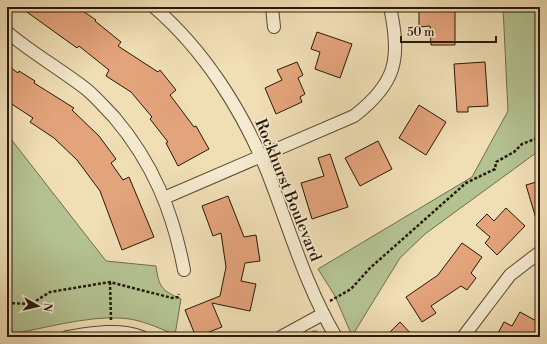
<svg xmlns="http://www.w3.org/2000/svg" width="547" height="344" viewBox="0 0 547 344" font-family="'Libre Bodoni',serif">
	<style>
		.green { fill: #b4c292; stroke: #6e6d4e }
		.building { fill: #e3a37b; stroke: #281809 }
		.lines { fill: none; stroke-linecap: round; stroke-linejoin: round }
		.street-casing { stroke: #5a4a34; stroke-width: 14 }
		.path { stroke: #281809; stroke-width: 2.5; stroke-dasharray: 3 2; stroke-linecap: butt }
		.street { stroke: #f5eacf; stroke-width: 12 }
		.labels { text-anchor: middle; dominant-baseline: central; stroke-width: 3.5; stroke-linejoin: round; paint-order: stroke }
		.street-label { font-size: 16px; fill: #281809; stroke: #f5eacf }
	</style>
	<rect width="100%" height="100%" fill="#f0deb5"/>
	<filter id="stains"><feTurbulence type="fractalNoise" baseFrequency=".005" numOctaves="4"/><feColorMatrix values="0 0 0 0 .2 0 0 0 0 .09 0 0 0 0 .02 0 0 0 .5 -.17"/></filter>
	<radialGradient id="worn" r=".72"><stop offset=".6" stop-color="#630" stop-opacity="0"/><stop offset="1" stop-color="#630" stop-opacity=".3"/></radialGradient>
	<!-- green -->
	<path class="green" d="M503 7H540V150L425 234 400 258 352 336 335 296 318 269 472 177 508 111Z
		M7 134 106 261 156 266C159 287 161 290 181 299L175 335C157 327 140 319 120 318 86 316 41 329 7 335Z
		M313 331H317L322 337H304Z"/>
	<!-- building -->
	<path class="building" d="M20 7H77L96 20 95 21 121 42 118 46 158 72 160 70 176 90 170 95 194 127 196 126 209 149 178 166 166 143 168 142 150 119 152 117 131 92 106 76 109 70 79 46 77 48Z
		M455 9V45H431L430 26 419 27V10Z
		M317 32 352 44 340 78 315 69 320 52 311 49Z
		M297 62 303 75 298 78 305 94 300 97 302 102 276 114 265 88 282 80 277 70Z
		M485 62 488 106 468 107V112H457L454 64Z
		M7 65 18 73 19 71 35 81 34 83 74 108 72 110 99 136 116 159 111 163 123 180 129 177 154 237 122 250 100 191 77 160 54 138 30 122 33 118 7 101Z
		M419 105 446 122 426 155 399 138Z
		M378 141 392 169 360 186 345 158Z
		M330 154 348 207 312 219 301 183 324 176 318 158Z
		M540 181V222H537L526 185Z
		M228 196 244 237 256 235 260 261 245 263 241 281 256 284 250 311 212 303 222 327 196 337 185 310 220 296 226 267 221 233 213 236 202 206Z
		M506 208 525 226 497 255 485 243 490 237 476 225 487 214 494 221Z
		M462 243 482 257 471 273 476 278 467 290 461 286 431 306 436 313 422 322 406 297 438 275Z
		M520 312 540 323V337H496L504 322 512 326Z
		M400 322 414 337H385Z"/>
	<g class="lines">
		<!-- street casing -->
		<g class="street-casing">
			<path id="street" d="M154 7C204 50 242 110 267 171 289 227 305 285 336 337
				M272 7 274 27
				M7 32C32 53 60 69 86 89 96 97 105 108 114 117 153 163 173 212 184 270
				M164 198 354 116C397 83 401 58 390 7
				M67 337C92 333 118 328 142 337
				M281 337 323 314
				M463 337 510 275 540 252"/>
		</g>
		<!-- path -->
		<path class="path" d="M110 282 111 321
			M330 301 351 289 370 268 466 183 495 169 496 162 514 152 522 144 540 137
			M7 303 31 304 50 292 110 282 172 298 178 297 179 294"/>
		<!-- street -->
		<use href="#street" class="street"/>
	</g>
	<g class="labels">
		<!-- street labels -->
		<g class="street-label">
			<text transform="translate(288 190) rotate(68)">Rockhurst Boulevard</text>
		</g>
	</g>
	<!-- margin -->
	<rect width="547" height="344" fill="none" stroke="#f0deb5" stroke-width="24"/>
	<rect x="8" y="8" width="531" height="328" fill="none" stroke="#281809" stroke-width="2"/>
	<rect x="12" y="12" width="523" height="320" fill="none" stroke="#281809"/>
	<!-- north arrow -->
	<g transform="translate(38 306) rotate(98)" stroke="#f5eacf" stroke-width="3" paint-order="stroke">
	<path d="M0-3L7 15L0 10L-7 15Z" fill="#281809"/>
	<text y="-6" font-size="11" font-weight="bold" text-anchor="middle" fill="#281809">N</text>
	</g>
	<!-- scale -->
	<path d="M401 36v6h95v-6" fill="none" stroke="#281809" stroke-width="2"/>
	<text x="407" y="36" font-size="12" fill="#281809" stroke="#f5eacf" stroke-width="3" paint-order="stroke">50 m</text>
	<rect width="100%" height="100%" filter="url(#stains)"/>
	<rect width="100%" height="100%" fill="url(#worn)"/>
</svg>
